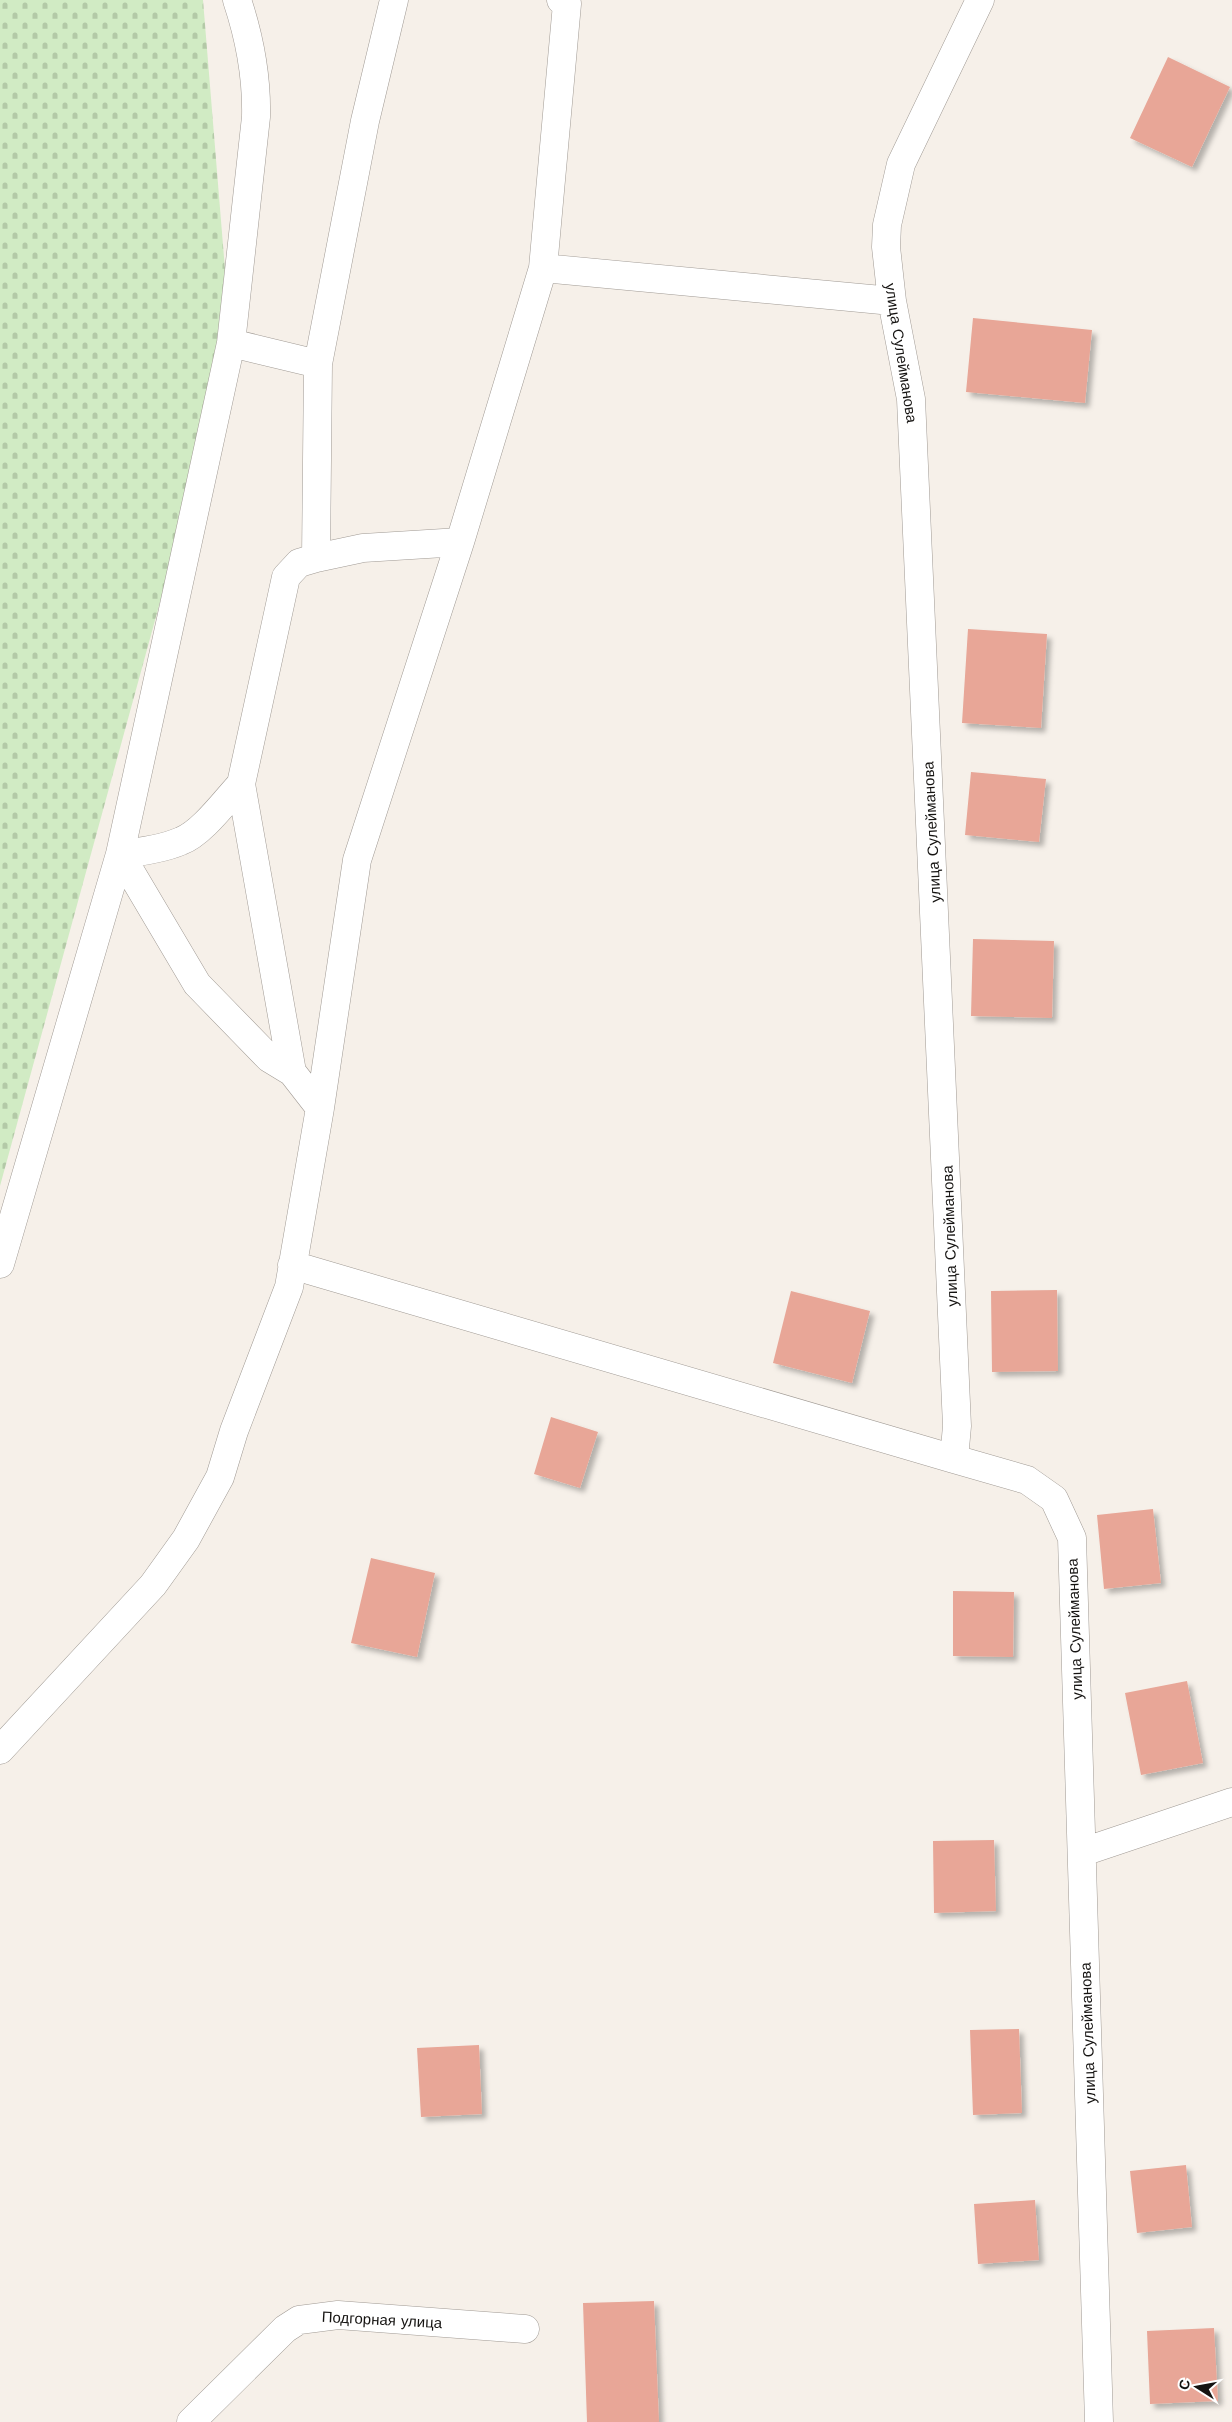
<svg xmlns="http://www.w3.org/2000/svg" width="1232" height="2422" viewBox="0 0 1232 2422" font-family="'Work Sans',sans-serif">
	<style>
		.cemetery { fill: url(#cemetery-stones) }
		.building { fill: #e8a697; filter: url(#shadow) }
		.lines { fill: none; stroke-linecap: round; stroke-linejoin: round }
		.minor-casing { stroke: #a09a94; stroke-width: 29 }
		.minor { stroke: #fff; stroke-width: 28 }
		.labels { text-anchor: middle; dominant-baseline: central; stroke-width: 5; stroke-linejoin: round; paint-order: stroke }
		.street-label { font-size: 15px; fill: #151311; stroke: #fff }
	</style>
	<defs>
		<pattern id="cemetery-stones" width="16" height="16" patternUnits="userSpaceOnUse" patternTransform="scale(1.25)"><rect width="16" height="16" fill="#d1ebc4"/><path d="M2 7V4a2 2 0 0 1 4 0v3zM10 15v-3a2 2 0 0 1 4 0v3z" fill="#b3c9a7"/></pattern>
		<filter id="shadow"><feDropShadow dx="4.5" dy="4.5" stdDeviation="2.5" flood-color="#0004"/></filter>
	</defs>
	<rect width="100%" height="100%" fill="#f6f0e9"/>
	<!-- cemetery -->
	<path class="cemetery" d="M0 0H203L231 343 0 1186Z"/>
	<!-- building -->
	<path class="building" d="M1168 57 1230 87 1192 167 1130 138Z
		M973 318 1092 330 1085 403 966 392Z
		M968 629 1047 634 1041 728 962 723Z
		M971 772 1046 779 1039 842 965 835Z
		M973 939 1054 941 1052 1018 971 1016Z
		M1057 1290 1058 1371 992 1372 991 1291Z
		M791 1291 870 1311 852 1383 773 1363Z
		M551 1417 598 1432 580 1488 534 1474Z
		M1153 1509 1161 1583 1104 1589 1097 1515Z
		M371 1558 435 1573 417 1657 351 1643Z
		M953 1591 1014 1592 1013 1657 953 1656Z
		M1187 1681 1203 1763 1141 1775 1125 1693Z
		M994 1840 996 1911 934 1913 933 1841Z
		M1019 2029 1022 2113 973 2115 970 2030Z
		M479 2045 482 2114 421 2117 417 2048Z
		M1186 2165 1192 2227 1137 2233 1130 2171Z
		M1035 2200 1039 2260 978 2264 974 2204Z
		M654 2301 659 2422H587L583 2303Z
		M1214 2328 1218 2401 1150 2404 1147 2331Z"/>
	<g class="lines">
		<!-- minor casing -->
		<g class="minor-casing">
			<path id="minor" d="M980 0 901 164 887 225 886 247 892 301 911 399 957 1426 954 1459 1027 1480 1054 1499 1072 1538 1099 2422
				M543 268 892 301
				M231 343 256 117C257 76 250 39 237 0
				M318 364 365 121 394 0
				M460 542 543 268 567 4 561 0
				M241 784 286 577 299 563 316 558 363 548 460 542 357 860 320 1108
				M0 1264 120 854 231 343 318 364 316 558
				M292 1265 954 1459
				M0 1750 153 1585 186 1539 220 1477 234 1431 289 1287 320 1108 292 1072 269 1058 197 984 120 854C141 852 162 849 181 841 202 833 225 801 241 784L292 1072
				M1083 1852 1232 1802
				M191 2422 285 2329 299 2320 338 2315 525 2329"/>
		</g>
		<!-- minor -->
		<use href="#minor" class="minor"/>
	</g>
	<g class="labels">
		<!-- street labels -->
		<g class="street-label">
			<text transform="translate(901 353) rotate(81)">улица Сулейманова</text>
			<text transform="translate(932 832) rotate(-93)">улица Сулейманова</text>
			<text transform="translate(950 1236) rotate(-92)">улица Сулейманова</text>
			<text transform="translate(1075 1629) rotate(-92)">улица Сулейманова</text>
			<text transform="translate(1088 2033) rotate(-92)">улица Сулейманова</text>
			<text transform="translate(382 2320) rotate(3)">Подгорная улица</text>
		</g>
	</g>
	<!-- north arrow -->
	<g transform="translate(1197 2387) rotate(281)" stroke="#ffffff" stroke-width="4" paint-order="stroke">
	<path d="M0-4L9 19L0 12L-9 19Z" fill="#151311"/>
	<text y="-8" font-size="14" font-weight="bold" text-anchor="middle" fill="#151311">С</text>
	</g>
</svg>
